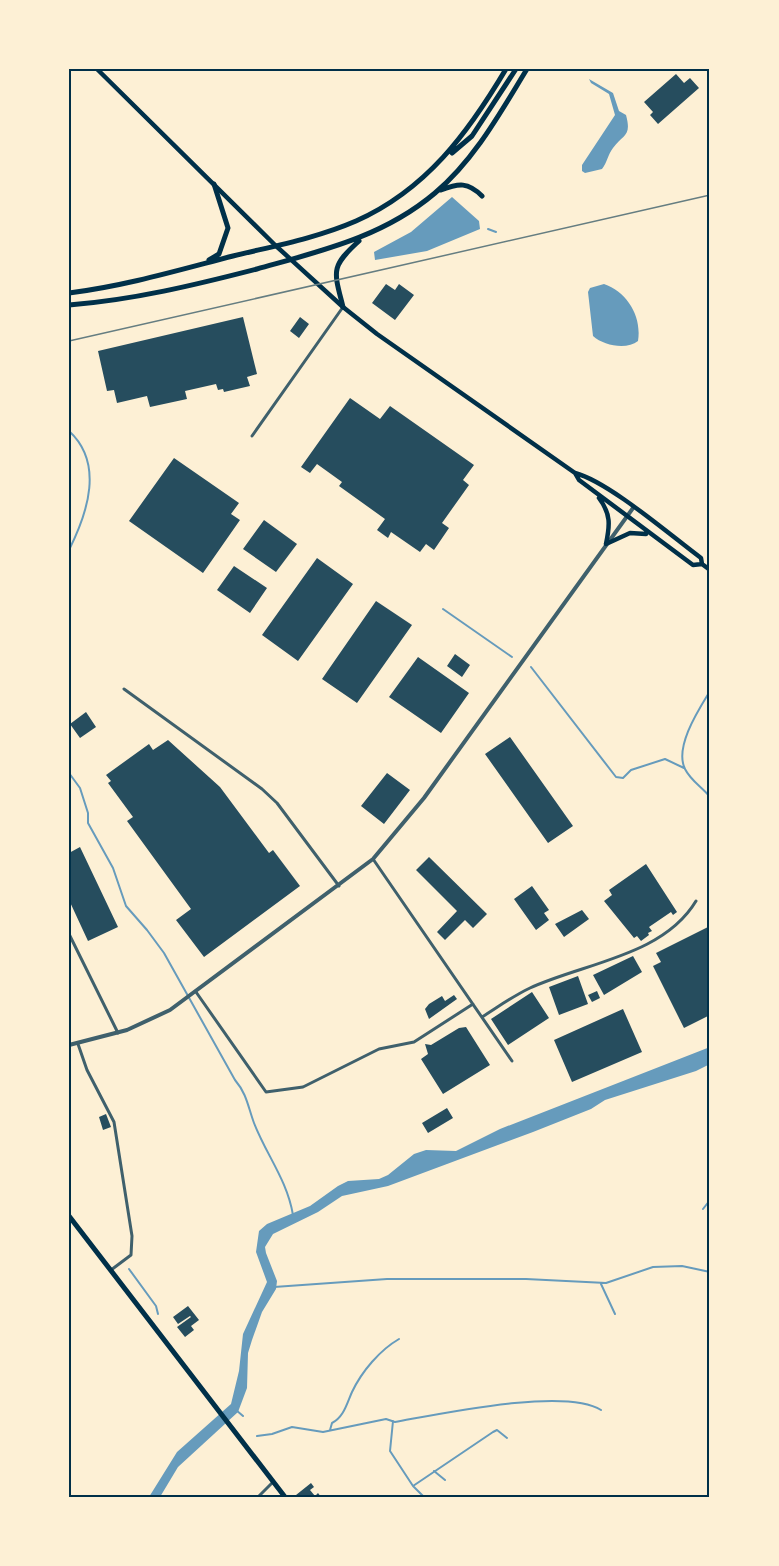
<svg xmlns="http://www.w3.org/2000/svg" width="779" height="1566" viewBox="0 0 779 1566" font-family="'Golos Text',sans-serif">
	<style>
		.water { fill: #669bbc }
		.lines { fill: none; stroke-linecap: round; stroke-linejoin: round }
		.stream { stroke: #669bbc; stroke-width: 2 }
		.building { fill: #264d5e }
		.minor { stroke: #3f606c; stroke-width: 3 }
		.tertiary { stroke: #3f606c; stroke-width: 4 }
		.secondary { stroke: #003049; stroke-width: 4.5 }
		.primary { stroke: #003049; stroke-width: 5 }
		.tram { stroke: #657d81; stroke-width: 1.5 }
		.neatline { fill: none; stroke: #003049; stroke-width: 2 }
	</style>
	<rect width="100%" height="100%" fill="#fdf0d5"/>
	<!-- water -->
	<path class="water" d="M589 79 613 93 619 111 626 115C632 137 623 134 613 148 608 154 607 163 602 169L585 173 582 171V165L615 115 609 94 591 83Z
		M452 197 479 221 480 229 427 251 375 260 374 252 411 232Z
		M604 284C627 292 642 316 638 341 627 350 604 346 593 336L588 292 590 288Z
		M710 1047V1064L696 1071 605 1100 591 1109 533 1132 388 1186 342 1196 318 1212 273 1234 265 1247 266 1253 277 1281 276 1289 262 1312 252 1340 248 1353 247 1388 238 1412 178 1467 160 1497H149L177 1452 231 1404 239 1371 243 1334 267 1282 256 1252 259 1231 267 1224 310 1206 338 1186 348 1181 379 1179 388 1175 414 1154 426 1150 456 1151 500 1129Z"/>
	<g class="lines">
		<!-- stream -->
		<path class="stream" d="M488 229 496 232
			M69 431C104 463 88 512 69 550
			M443 609 512 657
			M531 667 616 777 623 778 631 770 665 759 684 768
			M710 691C699 709 674 747 685 769 691 781 702 787 710 797
			M69 773 80 788 88 813V823L113 868 126 906 147 930 164 953 235 1080C247 1094 248 1107 254 1123 267 1156 287 1180 293 1215
			M703 1209 710 1200
			M129 1269 156 1306 158 1314
			M601 1284 615 1314
			M274 1287 387 1279H526L606 1283 653 1267 682 1266 710 1272
			M236 1410 243 1416
			M393 1421 390 1451 413 1486 424 1497
			M330 1430 332 1423C344 1417 347 1403 352 1392 362 1371 380 1350 399 1339
			M257 1436 272 1434 292 1427 323 1432 386 1419 395 1422C440 1414 565 1387 601 1410
			M434 1471 445 1480
			M413 1486 493 1432 497 1430 507 1438"/>
	</g>
	<!-- building -->
	<path class="building" d="M676 74 684 83 690 78 699 88 658 124 650 115 653 112 644 102Z
		M386 284 395 290 399 284 414 295 395 320 372 303Z
		M243 317 257 374 247 377 250 386 224 392 223 389 218 390 216 384 185 391 187 399 150 407 147 396 117 403 114 390 107 391 98 351Z
		M300 317 309 324 299 338 290 331Z
		M350 398 380 419 390 406 474 465 463 480 469 485 442 523 449 528 434 550 426 544 420 552 391 532 388 538 377 530 385 519 339 486 342 482 317 464 310 473 301 467Z
		M174 458 239 503 231 514 240 520 203 573 129 521Z
		M264 520 297 544 276 572 243 549Z
		M317 558 353 584 298 661 262 635Z
		M234 566 267 588 250 613 217 590Z
		M376 601 412 625 357 703 322 679Z
		M455 654 470 665 462 677 447 666Z
		M418 657 469 693 441 733 389 697Z
		M86 712 96 727 80 738 70 724Z
		M510 737 573 826 548 843 485 754Z
		M168 740 220 787 269 853 273 850 300 886 204 957 176 920 191 909 127 821 133 817 108 783 111 781 106 775 149 744 153 750Z
		M387 773 410 790 384 824 361 806Z
		M80 847 118 927 88 941 69 900V853Z
		M429 857 487 914 473 928 465 920 445 940 437 932 457 911 416 870Z
		M646 864 677 912 673 915 671 912 649 927 652 931 648 933 649 935 641 941 637 936 634 938 604 901 612 895 609 890Z
		M532 886 549 910 544 913 549 920 536 930 514 899Z
		M582 910 589 919 564 937 555 924Z
		M710 926V1015L684 1028 653 966 661 962 656 953Z
		M633 956 642 972 604 995 593 975Z
		M578 976 588 1004 559 1015 549 987Z
		M597 991 600 998 592 1002 588 995Z
		M532 992 549 1018 508 1045 491 1019Z
		M454 995 457 999 429 1019 425 1009 429 1004 442 996 445 1001Z
		M623 1009 642 1052 572 1082 554 1040Z
		M466 1027 490 1065 443 1094 421 1059 428 1054 425 1044 431 1045 459 1028Z
		M447 1108 453 1118 428 1133 422 1123Z
		M106 1114 111 1127 103 1130 99 1117Z
		M188 1306 199 1320 191 1326 194 1330 185 1337 177 1327 191 1317 190 1316 178 1324 173 1317Z
		M311 1483 314 1487 310 1490 315 1496 318 1493 321 1497H298L296 1495Z"/>
	<g class="lines">
		<!-- minor -->
		<path class="minor" d="M252 436 343 307
			M124 689 262 789 277 803 339 886
			M373 859 512 1061
			M69 934 118 1033
			M196 992 266 1092 303 1087 379 1049 414 1042 473 1004
			M482 1017C498 1007 513 996 530 988 584 963 663 956 696 901
			M78 1044 87 1070 114 1122 132 1236 131 1255 111 1270
			M258 1497 273 1482"/>
		<!-- tertiary -->
		<path class="tertiary" d="M69 1045 127 1030 170 1010 373 859 424 798 633 508"/>
		<!-- secondary -->
		<path class="secondary" d="M97 69 275 245 343 307 377 334 575 473C609 482 670 535 701 558L702 564 710 570
			M575 473 579 480 693 565 702 564
			M599 498C611 514 610 525 606 544
			M606 544 630 533 646 534"/>
		<!-- primary -->
		<path class="primary" d="M452 153 472 136 516 69
			M441 190C459 183 468 182 482 196
			M209 260 219 254 228 228 214 184
			M69 293C125 286 179 270 233 256 274 246 317 238 356 221 426 190 468 133 506 69
			M69 305C133 300 195 285 257 269 321 251 383 237 435 193 475 159 500 113 527 69
			M343 307C334 271 330 267 359 241
			M69 1216 285 1497"/>
		<!-- tram -->
		<path class="tram" d="M69 341 710 195"/>
	</g>
	<!-- border -->
	<rect width="779" height="1566" fill="none" stroke="#fdf0d5" stroke-width="141"/>
	<rect x="70" y="70" width="638" height="1426" class="neatline"/>
</svg>
